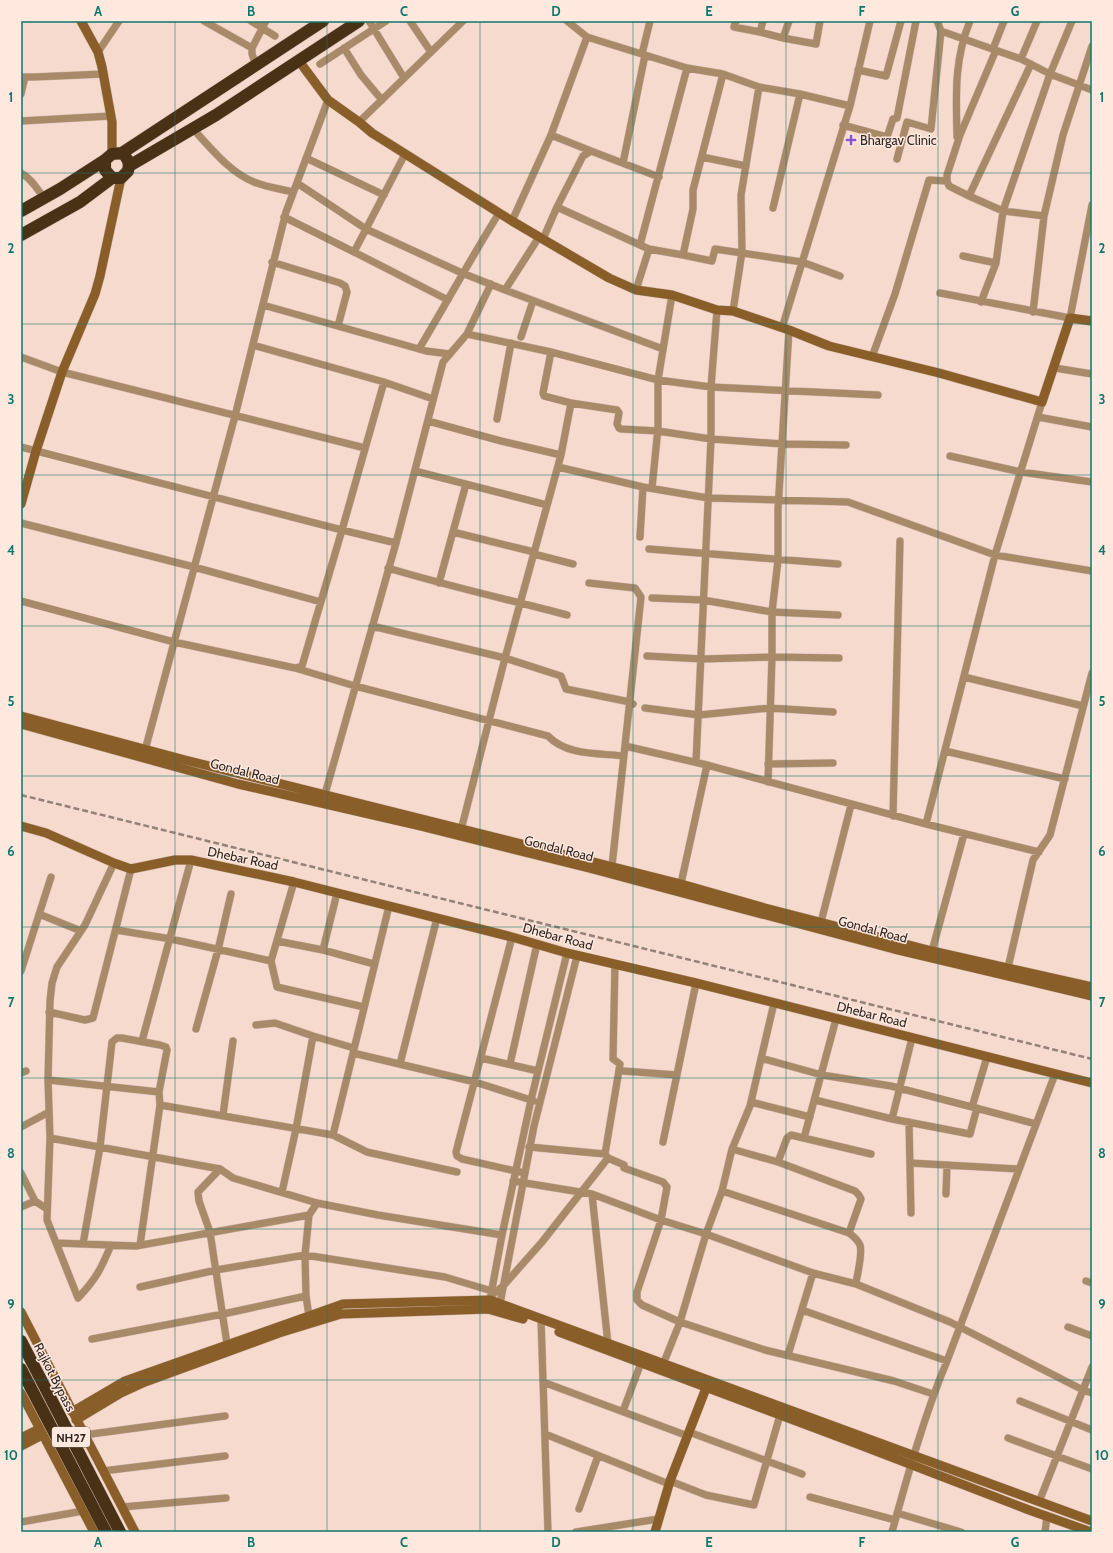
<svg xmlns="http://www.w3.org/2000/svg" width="1113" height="1553" viewBox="0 0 1113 1553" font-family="Cabin,sans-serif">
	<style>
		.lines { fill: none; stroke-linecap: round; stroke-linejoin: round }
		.street-casing { stroke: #d1b9ae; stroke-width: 8 }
		.secondary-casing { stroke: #d1b9ae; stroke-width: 10 }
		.highway-casing { stroke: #d1b9ae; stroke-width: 13 }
		.street { stroke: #a88968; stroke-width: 7 }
		.secondary { stroke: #8a5e28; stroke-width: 9 }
		.highway { stroke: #493116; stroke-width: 12 }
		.rail { stroke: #948178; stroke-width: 2.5; stroke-dasharray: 6 3; stroke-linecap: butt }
		.grid { fill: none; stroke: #0f766e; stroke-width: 1; stroke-opacity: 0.55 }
		.poi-dot { fill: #8853cb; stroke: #ffe8de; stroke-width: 1.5 }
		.labels { text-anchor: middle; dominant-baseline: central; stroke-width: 3; stroke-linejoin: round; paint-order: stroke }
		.shield { fill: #ffe8de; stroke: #6d605a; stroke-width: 1 }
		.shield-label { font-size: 12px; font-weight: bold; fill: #2f2521 }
		.poi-label { font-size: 13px; fill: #2f2521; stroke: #ffe8de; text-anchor: start }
		.street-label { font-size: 13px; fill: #2f2521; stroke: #ffe8de }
		.neatline { fill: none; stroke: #0f766e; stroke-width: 1.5 }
		.grid-label { font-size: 13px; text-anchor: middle; font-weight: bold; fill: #0f766e }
	</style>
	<rect width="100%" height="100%" fill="#f5dacd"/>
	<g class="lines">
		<!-- street casing -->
		<g class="street-casing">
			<path id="street" d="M204 21 252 48
				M251 21 275 36
				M369 21 404 78
				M410 21 431 52
				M567 21 587 37 687 68 723 74 759 87 800 94 850 106
				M736 21 734 27 760 32
				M763 21 760 32 783 38 816 44 820 21
				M941 31 1021 59 1050 74 1092 90
				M783 38 789 21
				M344 48 361 75 382 100
				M993 49 1004 21
				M996 50 960 135 947 175V181L949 186 969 196 1003 211 1044 216
				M98 52 119 21
				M642 54 650 21
				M1021 59 1037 21
				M320 64 386 21
				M256 65 252 54V48L266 21
				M858 70 886 76 901 21
				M21 77H34L103 74
				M21 94 25 77
				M21 121 111 116
				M359 122 463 21
				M843 125 887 137 893 119 897 118 916 21
				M193 129C211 148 229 172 254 182 266 187 280 189 293 192
				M551 135 591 151
				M957 137C956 95 954 60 970 21
				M702 157 746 166
				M306 158 384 195
				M897 159 907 122 931 129 941 31 937 21
				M623 163 645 55
				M21 173C32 179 37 189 44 198
				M297 183 366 229 405 154
				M969 196 1031 64
				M557 207 640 245
				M773 208 800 94
				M284 217 354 252 366 229 462 273 505 290 539 237
				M512 221 551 135 587 37
				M543 239 557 207 583 156 591 151 659 177
				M649 249 683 255 693 209V190L723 74
				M354 252 448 300
				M683 255 712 261 715 249 802 262 840 276
				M963 256 996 263
				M272 262 340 283 345 286 347 292 338 326
				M505 290 663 349
				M636 290 649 249 640 245 687 68
				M940 293 1070 318 1092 205
				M981 302 996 263 1003 211 1050 74 1072 21
				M263 305 426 351 450 354
				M733 311 742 252 741 195 759 87
				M1033 312 1044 216 1063 135 1092 46
				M782 328 850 106 870 21
				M467 334 551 352 658 380 711 387 878 395
				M521 337 533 301
				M253 345 384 382 433 399
				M419 349C446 304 471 258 499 213
				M551 352 543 393 544 396 571 403 617 410 619 413 617 424 619 428 621 429 658 431 711 439 783 444 846 445
				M21 357 62 372 365 448
				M872 357 895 294 929 180 947 181
				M1055 368 1092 374
				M1038 417 1092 427
				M497 419 511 343
				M428 421 501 441 561 455
				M21 447 342 530 396 543
				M950 456 1021 472 1092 482
				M558 467 643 487 708 498 848 502 995 555 1092 571
				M415 471 547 505
				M652 488 658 428V380L672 295
				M21 523 194 567 321 602
				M453 532 534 552
				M640 537 643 487
				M649 549 838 564
				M534 554 573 564
				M388 568C447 586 507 599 567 615
				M439 583 466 484
				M589 583 635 588 641 597 612 866
				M652 598 703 600 772 612 838 615
				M21 601 174 642 295 668 302 666 342 530 384 382
				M372 626 505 658 561 676 566 689 630 702 633 704
				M647 656 702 659 772 657 839 658
				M295 668 355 686 548 736C567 756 599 753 624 756
				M964 677 1083 706
				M645 708 699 715 770 708 833 712
				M625 746 707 765
				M945 751 1065 779
				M144 754 235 416 286 212 328 100
				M696 762 711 439V387L717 310
				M768 764 833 763
				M768 782 772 657V612L778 560V509L789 330
				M325 794 396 543 443 362 467 334 491 284
				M893 816 900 541
				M926 824 995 555 1042 402
				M461 830 505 658 561 455 571 403
				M294 882 271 961 277 987 364 1007
				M680 888 707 765 926 824 1039 852
				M39 914 81 931
				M821 922 851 805
				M116 930 171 939 271 961
				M512 937 456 1152 457 1156 462 1159 520 1172
				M277 941 323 950 374 964
				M323 950 337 893
				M932 951 964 834
				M21 971 51 877
				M1007 972 1033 860 1050 835 1092 673
				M49 1012 85 1020 93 1018 131 869
				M256 1025 275 1023 313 1036
				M196 1029 218 950 231 894
				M142 1041 191 860
				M353 1053 475 1082 534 1101
				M987 1057 972 1107 1036 1124
				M481 1058 538 1071
				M761 1058 822 1075 891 1086 972 1107
				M400 1064 437 918
				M510 1064 537 944
				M623 1071 677 1075
				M21 1073 26 1071
				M48 1080 159 1092
				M815 1100 892 1119 912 1038
				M751 1102 810 1117
				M160 1105 333 1135 367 1152 457 1172
				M223 1115 233 1041
				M892 1119 970 1134 977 1108
				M909 1122 911 1213
				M21 1127 49 1112
				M333 1135 389 906
				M50 1138 220 1169 233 1178 317 1203 378 1215 502 1235
				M804 1138 836 1019
				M663 1142 696 983
				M732 1149 778 1162 855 1191 859 1195 861 1199 849 1233
				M605 1154 620 1064 613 1059 615 964
				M608 1158 624 1165
				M778 1162 787 1138 791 1135 871 1154
				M910 1163 1019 1169
				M624 1168 663 1182 667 1187 661 1220 637 1292V1300L642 1305 680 1322 765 1350 894 1381 933 1394
				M220 1169 198 1192 199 1201 210 1232 227 1344
				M21 1173 35 1201 47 1209
				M513 1181 592 1194 661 1220 706 1234 813 1273 856 1284 950 1322 1083 1390 1092 1393
				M722 1191 849 1233C853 1236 858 1240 860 1245 863 1254 857 1274 856 1284
				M282 1192 296 1129 313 1036 354 1048
				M592 1194 608 1344
				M946 1194 947 1165
				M21 1207 35 1201
				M57 1243 136 1246 309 1215
				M83 1244 100 1147 112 1042 117 1038H122L160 1045 166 1047 167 1050 159 1092 160 1105 140 1245
				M111 1245C101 1269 96 1279 78 1298L47 1220 50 1138 48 1080 50 1001 52 983 57 967 85 925 114 863
				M1086 1281 1092 1283
				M140 1287 216 1270 305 1255 445 1277 492 1291
				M491 1296 503 1286 542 1242 608 1158 605 1154 529 1147
				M489 1305 502 1235 531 1100 567 953
				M499 1309 534 1126 577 956
				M802 1310 947 1361
				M309 1316 306 1296 305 1255 309 1215 317 1203
				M541 1319 548 1532
				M1068 1327 1092 1336
				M92 1339 223 1314 306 1296
				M788 1355 813 1273
				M662 1367 680 1322 706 1234 722 1191 732 1149 750 1106 774 1003
				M543 1382 688 1436
				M1020 1401 1092 1430
				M623 1411 641 1363
				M689 1432 802 1474
				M545 1434 669 1484
				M84 1435 225 1416
				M1008 1438 1092 1469
				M103 1471 225 1456
				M670 1481 706 1495 754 1505 780 1415
				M810 1497 895 1520
				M1039 1502 1092 1367
				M122 1507 226 1498
				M579 1509 598 1456
				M897 1513 961 1532
				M21 1522 83 1511
				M576 1532 658 1519
				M892 1532C908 1474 924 1416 947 1361L1055 1074
				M1045 1532 1047 1516"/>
		</g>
		<!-- secondary casing -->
		<g class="secondary-casing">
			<path id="secondary" d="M81 21 98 52 102 67 112 122V154
				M299 61 328 100 359 122 372 133 512 221 609 278 636 290 672 295 717 310 733 311 789 330 829 346 939 373 1042 402 1070 318 1092 321
				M21 504 36 451 62 372 95 294 100 276 121 178
				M21 716 185 760 681 884 765 908 932 951 1092 987
				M21 724 238 784 421 826 589 868 894 949 1092 996
				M21 826 46 833 114 863 131 869 175 860H191L294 882 512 937 567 953 696 983 1092 1083
				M21 1312 135 1532
				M559 1332 855 1443 1029 1510 1091 1532
				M21 1393 94 1532
				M72 1412 125 1381 343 1304 490 1300 1092 1521
				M76 1420 121 1393 145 1382 279 1333 341 1314 488 1309 523 1319
				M21 1438 39 1429
				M21 1446 42 1435
				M655 1532 670 1481 708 1383"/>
		</g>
		<!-- highway casing -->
		<g class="highway-casing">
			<path id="highway" d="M122 153 323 21
				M129 166 216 115 359 21
				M21 211 60 189 105 160 112 154 122 153C128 158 130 163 128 171L121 178H112L105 170V160
				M21 235 80 202 112 178
				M21 1341 120 1532
				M21 1369 106 1532"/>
		</g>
		<!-- street -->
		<use href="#street" class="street"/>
		<!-- secondary -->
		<use href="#secondary" class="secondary"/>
		<!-- highway -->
		<use href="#highway" class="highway"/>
		<!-- rail -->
		<path class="rail" d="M21 795 1092 1059"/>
	</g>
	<!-- grid -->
	<path class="grid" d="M175 21V1532M327 21V1532M480 21V1532M633 21V1532M786 21V1532M938 21V1532M21 173H1092M21 324H1092M21 475H1092M21 626H1092M21 776H1092M21 927H1092M21 1078H1092M21 1229H1092M21 1380H1092"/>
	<!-- markers -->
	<path class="poi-dot" d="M849 134h4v4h4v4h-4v4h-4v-4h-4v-4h4z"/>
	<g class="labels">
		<!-- shield labels -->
		<rect class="shield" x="52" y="1427" width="38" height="20" rx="3"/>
		<g class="shield-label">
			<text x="71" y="1437">NH27</text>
		</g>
		<!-- poi labels -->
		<g class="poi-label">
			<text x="860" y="140">Bhargav Clinic</text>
		</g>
		<!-- street labels -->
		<g class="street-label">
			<text transform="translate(245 771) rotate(14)">Gondal Road</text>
			<text transform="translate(559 848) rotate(14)">Gondal Road</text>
			<text transform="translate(243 858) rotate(12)">Dhebar Road</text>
			<text transform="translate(873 929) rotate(15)">Gondal Road</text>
			<text transform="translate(558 936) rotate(15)">Dhebar Road</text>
			<text transform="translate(872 1014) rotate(14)">Dhebar Road</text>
			<text transform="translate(55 1377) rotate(63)">Rajkot Bypass</text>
		</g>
	</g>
	<!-- border -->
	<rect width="1113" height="1553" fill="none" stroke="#ffe8de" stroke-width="44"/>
	<rect x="22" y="22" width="1069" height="1509" class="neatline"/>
	<g class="grid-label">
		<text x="98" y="16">A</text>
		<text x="251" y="16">B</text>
		<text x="404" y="16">C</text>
		<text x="556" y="16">D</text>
		<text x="709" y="16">E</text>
		<text x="862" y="16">F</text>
		<text x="1015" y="16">G</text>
		<text x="11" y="102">1</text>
		<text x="1102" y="102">1</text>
		<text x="11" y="253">2</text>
		<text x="1102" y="253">2</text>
		<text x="11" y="404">3</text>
		<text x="1102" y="404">3</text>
		<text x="11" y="555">4</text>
		<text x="1102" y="555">4</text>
		<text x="11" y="706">5</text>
		<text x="1102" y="706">5</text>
		<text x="11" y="856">6</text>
		<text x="1102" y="856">6</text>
		<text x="11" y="1007">7</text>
		<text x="1102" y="1007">7</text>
		<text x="11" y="1158">8</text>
		<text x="1102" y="1158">8</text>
		<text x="11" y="1309">9</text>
		<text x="1102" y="1309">9</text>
		<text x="11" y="1460">10</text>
		<text x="1102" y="1460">10</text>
		<text x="98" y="1547">A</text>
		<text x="251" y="1547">B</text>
		<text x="404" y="1547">C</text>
		<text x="556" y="1547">D</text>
		<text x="709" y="1547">E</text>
		<text x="862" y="1547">F</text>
		<text x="1015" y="1547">G</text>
	</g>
</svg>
